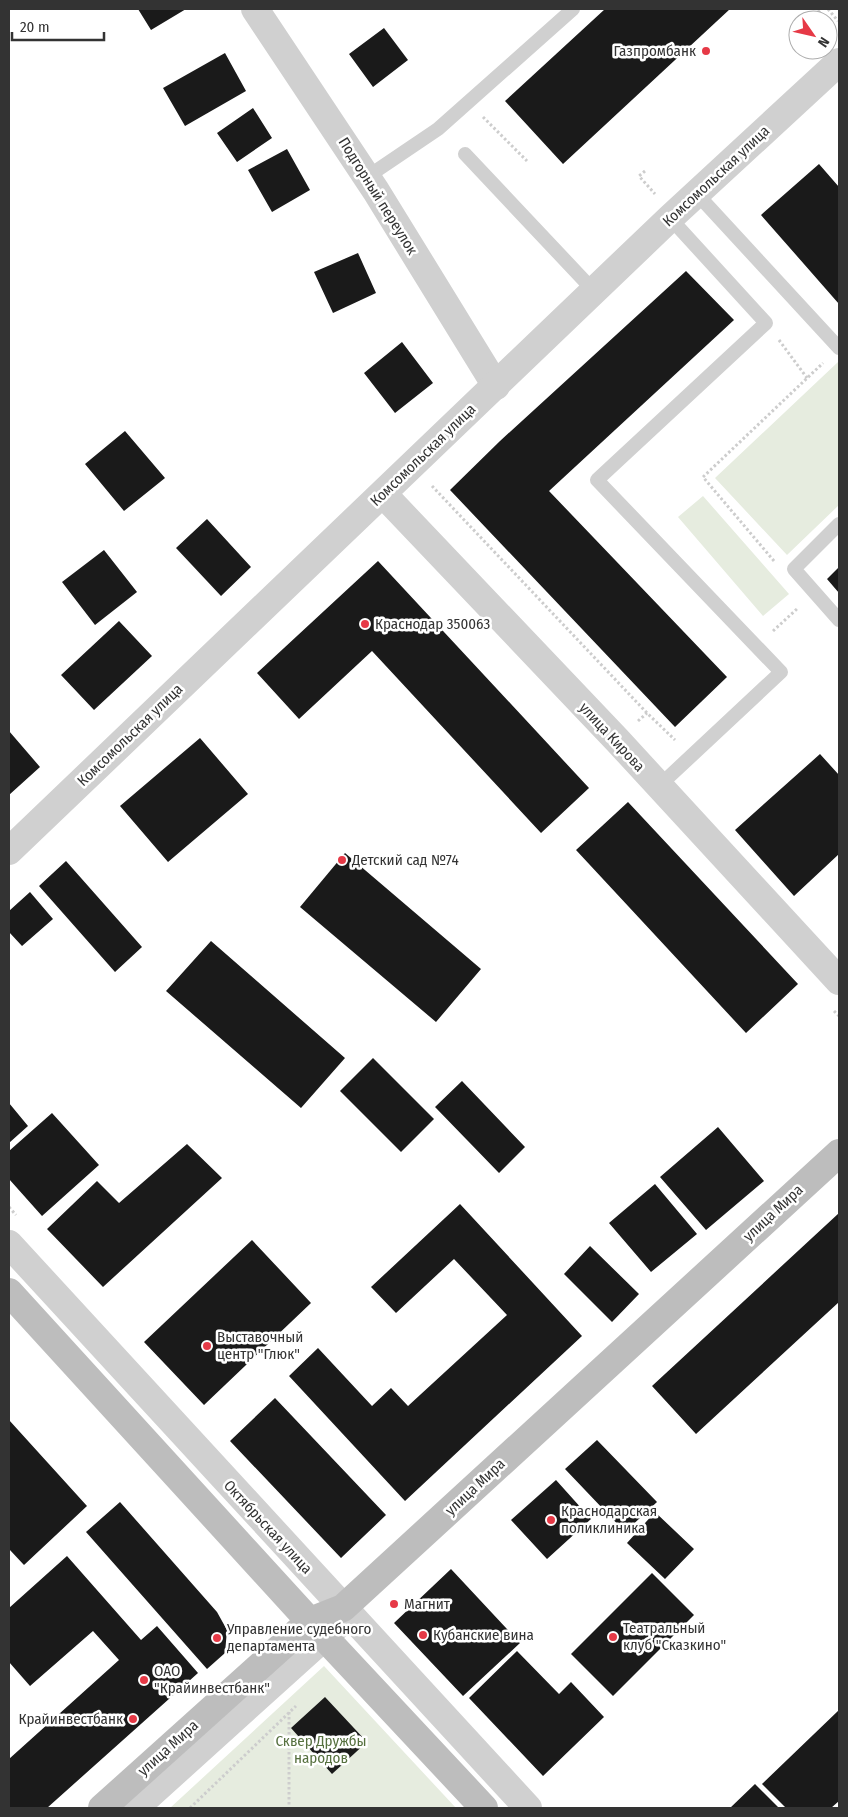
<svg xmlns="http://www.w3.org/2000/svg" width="848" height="1817" viewBox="0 0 848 1817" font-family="'Fira Sans Condensed',sans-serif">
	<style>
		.green { fill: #e6ecdf }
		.building { fill: #1a1a1a }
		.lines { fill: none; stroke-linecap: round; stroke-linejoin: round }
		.path { stroke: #cdcdcd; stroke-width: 3; stroke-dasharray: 2.5 2.5; stroke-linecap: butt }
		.service { stroke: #d0d0d0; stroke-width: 14 }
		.minor { stroke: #d0d0d0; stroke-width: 28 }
		.tertiary { stroke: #d0d0d0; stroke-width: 28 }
		.secondary { stroke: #bdbdbd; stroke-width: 28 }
		.poi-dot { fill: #e63946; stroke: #fff; stroke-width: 2 }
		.labels { text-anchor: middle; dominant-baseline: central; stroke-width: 5; stroke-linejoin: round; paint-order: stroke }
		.poi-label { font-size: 15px; fill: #333; stroke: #fff; text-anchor: start }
		.street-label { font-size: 15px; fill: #333; stroke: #fff }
		.park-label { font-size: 15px; fill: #56703f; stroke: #fff }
	</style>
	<rect width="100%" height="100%" fill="#fff"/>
	<!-- green -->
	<path class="green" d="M838 362 839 505 787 555 715 478Z
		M703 496 789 594 763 616 678 517Z
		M324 1666 456 1808H170Z"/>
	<!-- building -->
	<path class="building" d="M138 9H186L151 30Z
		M605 9H730L563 164 505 101Z
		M384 28 408 60 373 87 349 54Z
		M225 53 246 91 185 126 163 88Z
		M253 108 272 138 237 162 217 133Z
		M287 149 310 190 272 212 248 170Z
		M819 164 839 187V304L761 215Z
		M358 253 376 293 333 313 314 272Z
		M686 271 734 320 549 491 727 677 675 727 450 490 500 441Z
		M402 342 433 383 395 413 364 373Z
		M125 431 165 478 124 511 85 464Z
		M207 519 251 567 221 596 176 548Z
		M104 550 137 592 95 625 62 582Z
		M378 561 589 788 541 833 372 651 299 719 257 673Z
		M839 567V593L827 579Z
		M119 621 152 656 94 710 61 675Z
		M9 731 40 767 9 795Z
		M200 738 248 794 168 862 120 806Z
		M820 754 839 775V854L794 896 735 830Z
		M628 802 798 984 746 1033 576 850Z
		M345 853 481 969 436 1022 300 907Z
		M66 861 142 947 115 972 39 886Z
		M30 892 53 919 22 946 9 932V911Z
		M211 941 345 1058 301 1108 166 991Z
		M373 1058 434 1119 401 1152 340 1091Z
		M462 1081 525 1147 499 1173 435 1107Z
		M9 1103 28 1126 9 1143Z
		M52 1113 99 1165 42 1216 9 1179V1151Z
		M718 1127 764 1181 706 1230 660 1177Z
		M187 1144 222 1178 103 1287 47 1229 97 1181 119 1203Z
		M655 1184 697 1234 651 1272 609 1223Z
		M460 1204 582 1336 405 1501 289 1376 318 1348 372 1406 391 1388 408 1406 507 1315 454 1259 396 1313 371 1287Z
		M839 1213V1302L696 1434 652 1386Z
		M252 1240 311 1303 204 1405 144 1342Z
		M590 1246 639 1294 612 1322 564 1274Z
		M275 1398 386 1515 341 1558 230 1441Z
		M9 1420 87 1506 24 1565 9 1549Z
		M597 1440 657 1502 625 1532 565 1469Z
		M556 1480 591 1519 547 1559 511 1520Z
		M120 1502 217 1612 227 1630 225 1653 207 1669 86 1532Z
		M655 1512 694 1549 665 1579 627 1543Z
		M67 1556 141 1640 157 1626 198 1673 47 1808H9V1759L119 1660 93 1631 30 1686 9 1662V1608Z
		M451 1569 520 1643 463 1696 394 1623Z
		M652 1573 694 1615 613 1696 571 1654Z
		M517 1651 559 1694 571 1682 604 1717 543 1776 469 1698Z
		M325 1697 367 1742 332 1774 291 1728Z
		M839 1710V1801L831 1808H786L762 1784Z
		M755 1784 779 1808H730Z"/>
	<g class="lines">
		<!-- path -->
		<path class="path" d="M828 9 838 21
			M818 12 822 9
			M483 117 527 161
			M645 171 639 176 655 194
			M779 340 807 378
			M432 486 647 713 675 740
			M774 561 703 477 823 363
			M773 631 798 608
			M638 721 647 713
			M834 1011 839 1016
			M9 1207 16 1215
			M289 1712V1808
			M190 1808 296 1706"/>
		<!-- service -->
		<path class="service" d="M465 154 594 291
			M367 177 438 129 573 9
			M697 194 839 348
			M839 524 794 569 839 620
			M658 787 781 672 597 480 766 323 670 218"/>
		<!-- minor -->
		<path class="minor" d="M255 9 376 191 496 386"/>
		<!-- tertiary -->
		<path class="tertiary" d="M383 494 617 740 839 981
			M9 851 670 218 839 62
			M9 1244 528 1808
			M135 1808 342 1621"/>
		<!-- secondary -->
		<path class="secondary" d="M9 1292 325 1638 484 1808
			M102 1808 310 1621 343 1608 839 1153"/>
	</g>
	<!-- markers -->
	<g class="poi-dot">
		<circle cx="706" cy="51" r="5"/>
		<circle cx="365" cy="624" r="5"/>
		<circle cx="342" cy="860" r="5"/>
		<circle cx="207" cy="1346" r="5"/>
		<circle cx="551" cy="1520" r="5"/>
		<circle cx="394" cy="1604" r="5"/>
		<circle cx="423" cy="1635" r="5"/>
		<circle cx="613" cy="1637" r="5"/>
		<circle cx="217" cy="1638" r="5"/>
		<circle cx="144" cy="1680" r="5"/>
		<circle cx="133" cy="1719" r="5"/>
	</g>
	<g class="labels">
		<!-- poi labels -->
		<g class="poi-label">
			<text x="696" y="51" text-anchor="end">Газпромбанк</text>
			<text x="375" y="624">Краснодар 350063</text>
			<text x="352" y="860">Детский сад №74</text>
			<text x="217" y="1337">Выставочный<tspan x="217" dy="17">центр "Глюк"</tspan></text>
			<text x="561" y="1511">Краснодарская<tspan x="561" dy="17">поликлиника</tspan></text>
			<text x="404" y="1604">Магнит</text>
			<text x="623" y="1628">Театральный<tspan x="623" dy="17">клуб "Сказкино"</tspan></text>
			<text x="227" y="1629">Управление судебного<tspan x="227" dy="17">департамента</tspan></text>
			<text x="433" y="1635">Кубанские вина</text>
			<text x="154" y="1671">ОАО<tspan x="154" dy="17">"Крайинвестбанк"</tspan></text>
			<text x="123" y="1719" text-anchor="end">Крайинвестбанк</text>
		</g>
		<!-- street labels -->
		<g class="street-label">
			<text transform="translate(716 176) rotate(-43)">Комсомольская улица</text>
			<text transform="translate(378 196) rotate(58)">Подгорный переулок</text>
			<text transform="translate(423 455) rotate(-44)">Комсомольская улица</text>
			<text transform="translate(130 735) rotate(-44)">Комсомольская улица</text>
			<text transform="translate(612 737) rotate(47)">улица Кирова</text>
			<text transform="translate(773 1213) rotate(-43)">улица Мира</text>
			<text transform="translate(475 1487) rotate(-43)">улица Мира</text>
			<text transform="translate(268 1527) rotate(47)">Октябрьская улица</text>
			<text transform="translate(168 1748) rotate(-42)">улица Мира</text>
		</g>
		<!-- park labels -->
		<g class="park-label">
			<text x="321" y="1741">Сквер Дружбы<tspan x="321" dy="17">народов</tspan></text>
		</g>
	</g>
	<!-- border -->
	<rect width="848" height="1817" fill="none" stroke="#333333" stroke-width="20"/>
	<!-- north arrow -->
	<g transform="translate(813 35) rotate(124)"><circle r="24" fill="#ffffff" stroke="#adadad"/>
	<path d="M0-4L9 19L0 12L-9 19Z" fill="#e63946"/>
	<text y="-8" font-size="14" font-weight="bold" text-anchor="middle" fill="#333333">N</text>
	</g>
	<!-- scale -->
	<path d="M12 32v8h92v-8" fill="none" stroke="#333333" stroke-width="2.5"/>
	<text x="20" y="32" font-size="15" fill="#333333" stroke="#ffffff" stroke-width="4" paint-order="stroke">20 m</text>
</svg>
